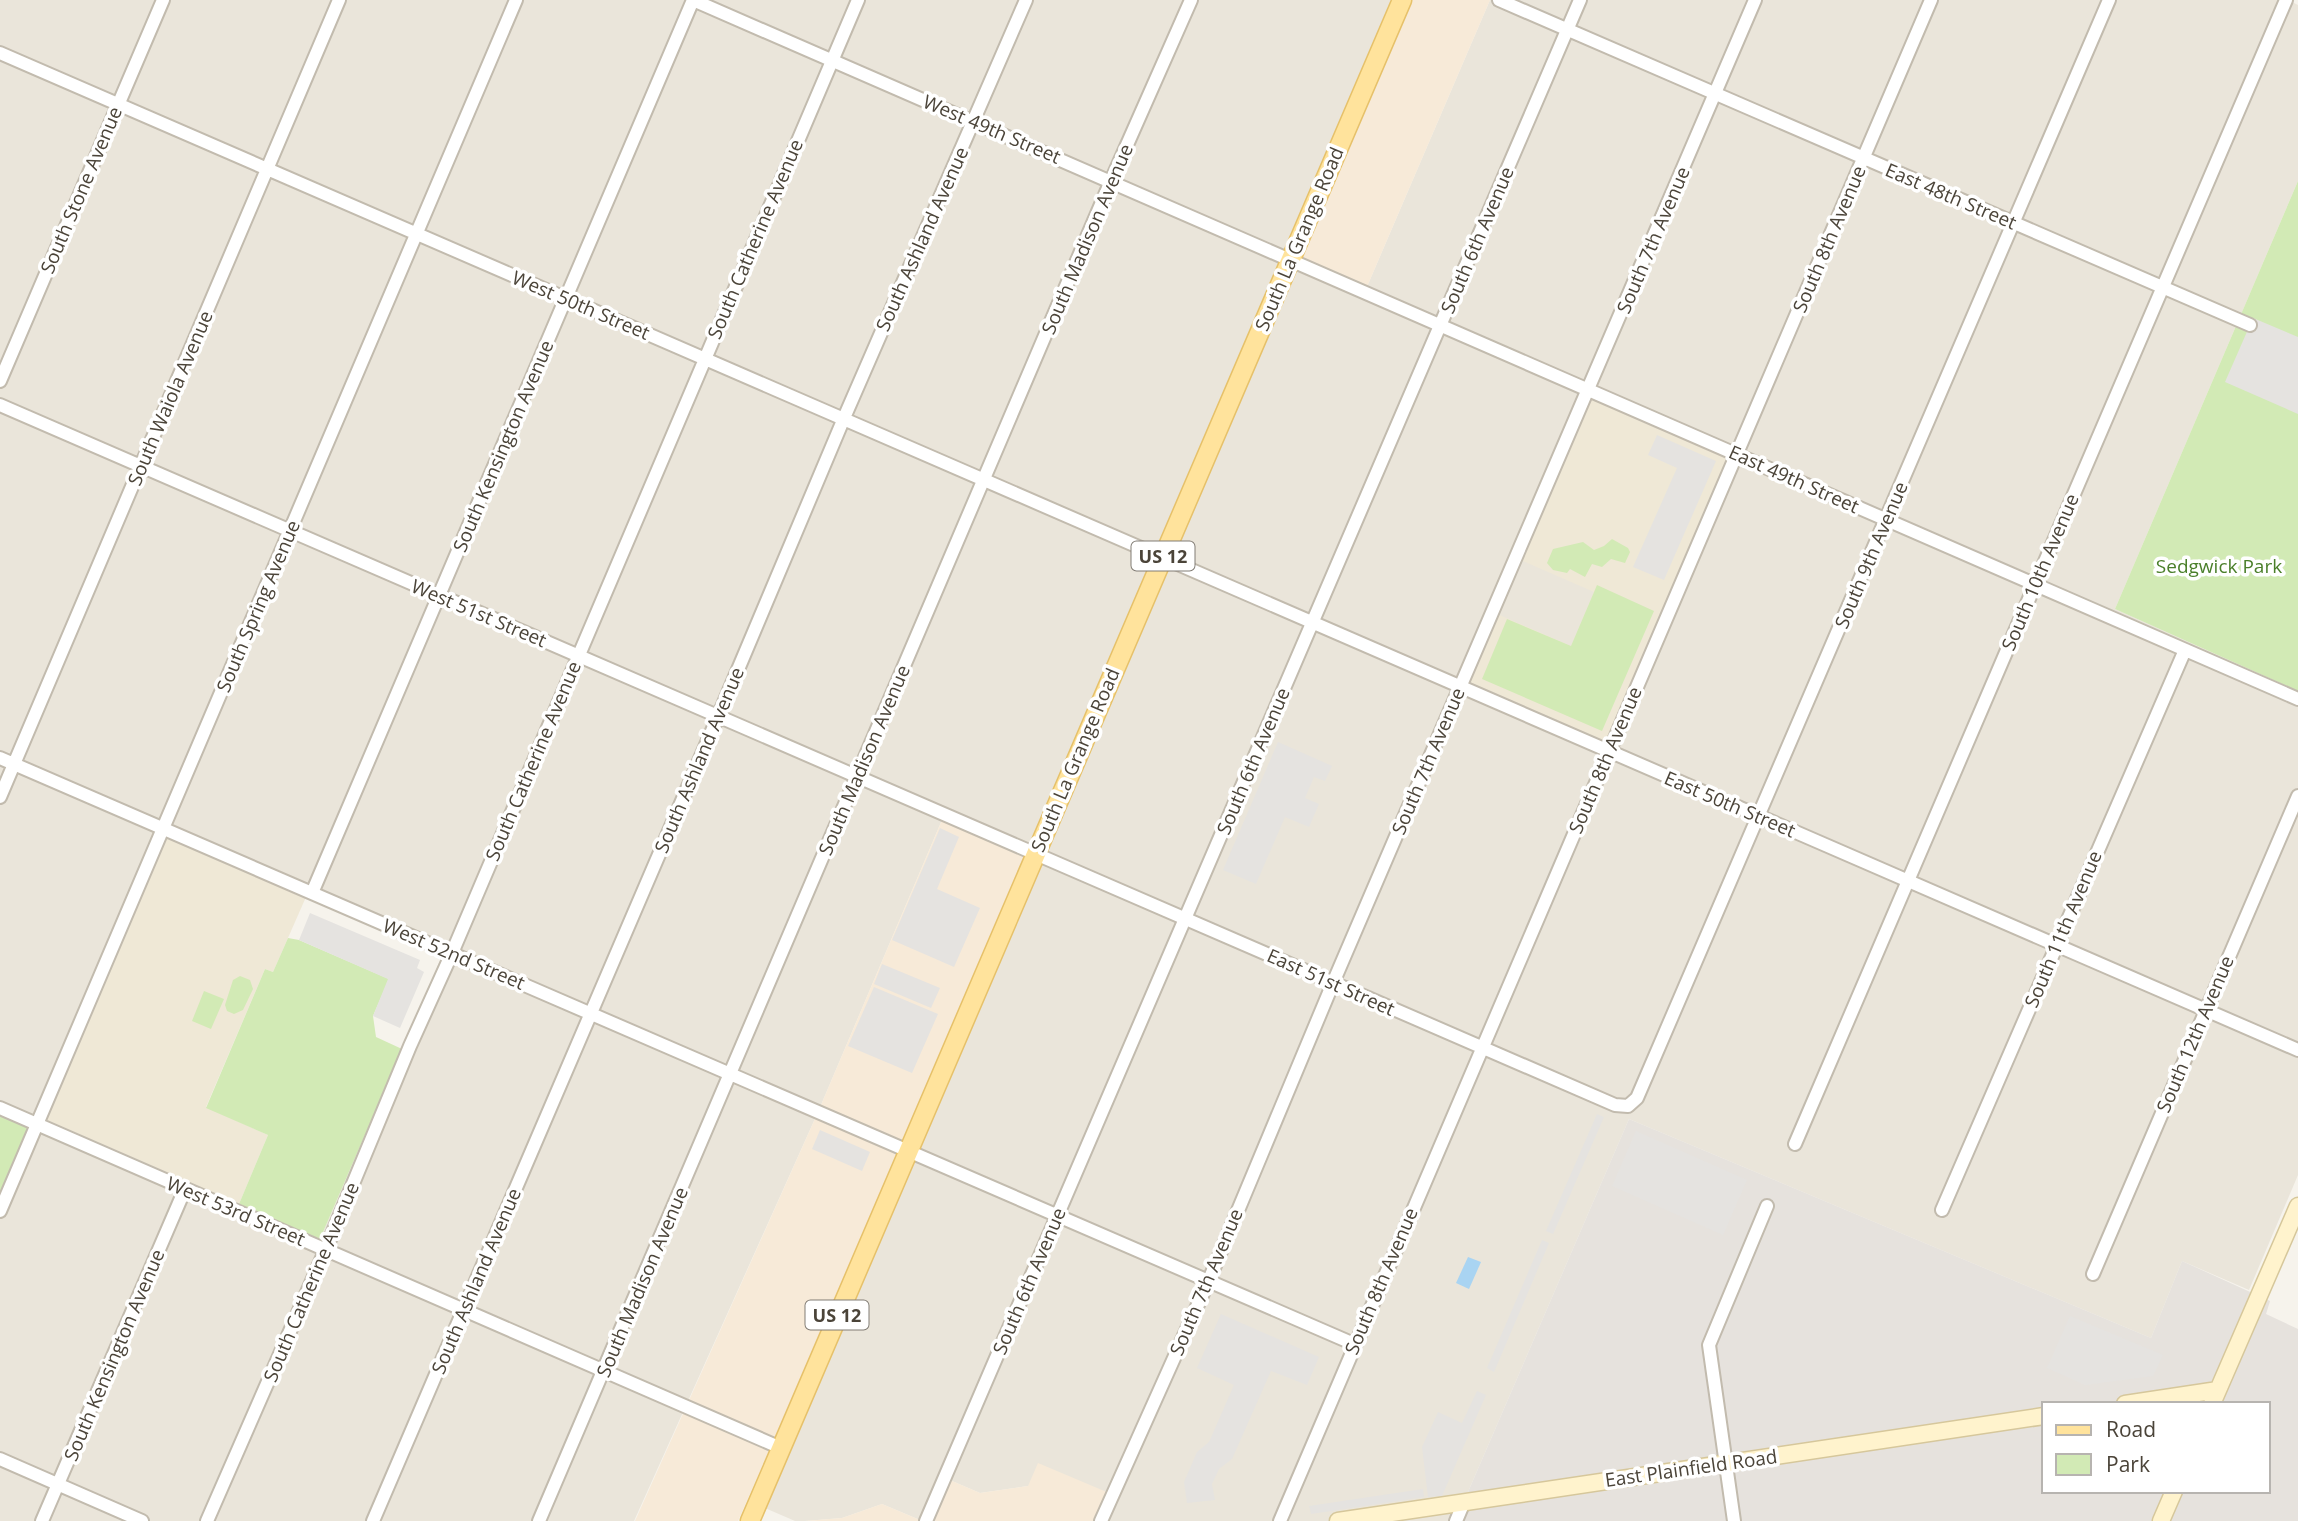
<svg xmlns="http://www.w3.org/2000/svg" width="2298" height="1521" viewBox="0 0 2298 1521" font-family="'Open Sans',sans-serif">
	<style>
		.residential { fill: #eae5da; fill-rule: evenodd }
		.commercial { fill: #f7ead8 }
		.industrial { fill: #e6e2dd; fill-rule: evenodd }
		.education { fill: #efe8d6 }
		.green { fill: #d2eab5 }
		.parking { fill: #e5e3e0 }
		.water { fill: #a9d4f2 }
		.lines { fill: none; stroke-linecap: round; stroke-linejoin: round }
		.minor-casing { stroke: #c2bbae; stroke-width: 16 }
		.secondary-casing { stroke: #d6c79b; stroke-width: 19 }
		.primary-casing { stroke: #e6c16a; stroke-width: 21 }
		.minor { stroke: #fff; stroke-width: 12 }
		.secondary { stroke: #fff3cd; stroke-width: 16 }
		.primary { stroke: #ffe39c; stroke-width: 18 }
		.labels { text-anchor: middle; dominant-baseline: central; stroke-width: 7; stroke-linejoin: round; paint-order: stroke }
		.shield { fill: #fff; stroke: #817c74; stroke-width: 2 }
		.shield-label { font-size: 18px; font-weight: bold; fill: #4b4439 }
		.street-label { font-size: 19px; fill: #4b4439; stroke: #fff }
		.park-label { font-size: 19px; fill: #4a7f2a; stroke: #fff }
	</style>
	<rect width="100%" height="100%" fill="#f6f3ec"/>
	<!-- residential -->
	<path class="residential" d="M0 0H1399L1033 846 947 808 818 1112 634 1521H0ZM306 897 442 956 320 1239 47 1120Z
		M1490 0H2288L2298 5V181L2115 609 2298 691V1175L2249 1290 2182 1261 2151 1338 1629 1119 1468 1492 1450 1521H1096L1028 1486 980 1493 938 1475 920 1520 882 1504 842 1518 805 1521H795L758 1505 1296 258 1366 289Z"/>
	<!-- commercial -->
	<path class="commercial" d="M1408 0H1490L1366 289 1296 258Z
		M942 820 1029 858 738 1521H635L818 1112Z
		M1038 1463 1109 1493 1096 1521H805L842 1518 882 1504 920 1520 938 1475 980 1493 1028 1486Z"/>
	<!-- industrial -->
	<path class="industrial" d="M1629 1119 2151 1338 2182 1261 2270 1301 2266 1314 2298 1329V1521H1450L1468 1492ZM2044 1404H2268V1491H2044Z"/>
	<!-- education -->
	<path class="education" d="M1591 392 1734 454 1607 749 1463 686 1495 613 1571 646 1594 592 1518 559Z
		M167 836 306 897 273 972 265 969 206 1107 268 1135 239 1204 47 1120Z"/>
	<!-- green -->
	<path class="green" d="M2298 181V691L2115 609Z
		M1612 539 1628 548 1630 552 1625 563 1611 559 1602 567 1592 564 1585 577 1570 569 1567 573 1553 570 1547 563 1553 549 1583 542 1594 550 1604 546Z
		M1597 585 1654 611 1602 731 1482 679 1507 619 1571 646Z
		M288 938 299 940 389 979 373 1016 376 1037 402 1049 320 1239 239 1204 268 1135 206 1108 265 969 273 972Z
		M240 976 250 980 253 989 243 1010 234 1014 227 1011 225 1005 233 980Z
		M204 991 224 999 211 1029 192 1021Z
		M0 1112 35 1126 0 1207Z"/>
	<!-- parking -->
	<path class="parking" d="M2253 318 2298 337V414L2225 382Z
		M1657 435 1716 461 1664 580 1633 567 1677 468 1648 455Z
		M1278 742 1332 766 1325 781 1314 777 1305 798 1319 804 1309 827 1285 817 1256 884 1223 870Z
		M940 828 959 837 937 889 980 908 954 967 892 940Z
		M310 913 420 960 417 968 424 972 400 1028 373 1016 388 979 299 940Z
		M882 964 940 988 931 1008 874 984Z
		M874 987 938 1014 912 1073 848 1046Z
		M1597 1114 1604 1117 1553 1234 1546 1231Z
		M820 1130 870 1152 862 1171 812 1149Z
		M1636 1131 1747 1180 1723 1235 1612 1186Z
		M1542 1240 1549 1243 1494 1372 1487 1368Z
		M1221 1314 1319 1357 1307 1385 1271 1371 1232 1459 1219 1469 1212 1484 1215 1500 1187 1503 1184 1482 1197 1452 1209 1442 1234 1385 1197 1368Z
		M2070 1316 2163 1355 2153 1376 2085 1385 2047 1368Z
		M1477 1391 1486 1395 1442 1496 1428 1497 1422 1447 1438 1412 1462 1423Z
		M1423 1489 1424 1497 1311 1514 1309 1506Z"/>
	<!-- water -->
	<path class="water" d="M1468 1257 1481 1262 1469 1289 1456 1283Z"/>
	<g class="lines">
		<!-- minor casing -->
		<g class="minor-casing">
			<path id="minor" d="M693 0 2298 699
				M1499 0 2250 325
				M0 53 2298 1050
				M0 381 163 0
				M0 405 1615 1105 1628 1106 1637 1098 2109 0
				M0 758 1354 1344
				M0 797 339 0
				M312 893 693 0
				M0 1108 781 1448
				M1795 1144 2286 0
				M1942 1210 2185 650
				M0 1211 516 0
				M2093 1274 2298 796
				M0 1459 142 1521
				M42 1521 185 1189
				M207 1521 326 1249 410 1046 452 953 858 0
				M373 1521 718 717 844 418 1026 0
				M539 1521 1111 181 1191 0
				M926 1521 1580 0
				M1101 1521 1209 1280 1333 983 1755 0
				M1280 1521 1931 0
				M1456 1521 1464 1502
				M1734 1521 1709 1345 1767 1206"/>
		</g>
		<!-- secondary casing -->
		<g class="secondary-casing">
			<path id="secondary" d="M2125 1404 2218 1390
				M2212 1404 2298 1206
				M1338 1521 2044 1416
				M2161 1521 2174 1491"/>
		</g>
		<!-- primary casing -->
		<g class="primary-casing">
			<path id="primary" d="M750 1521 1402 0"/>
		</g>
		<!-- minor -->
		<use href="#minor" class="minor"/>
		<!-- secondary -->
		<use href="#secondary" class="secondary"/>
		<!-- primary -->
		<use href="#primary" class="primary"/>
	</g>
	<g class="labels">
		<!-- shield labels -->
		<g class="shield">
			<rect x="1131.5" y="541.5" width="63" height="29" rx="5"/>
			<rect x="805.5" y="1300.5" width="63" height="29" rx="5"/>
		</g>
		<g class="shield-label">
			<text x="1163" y="556">US 12</text>
			<text x="837" y="1315">US 12</text>
		</g>
		<!-- street labels -->
		<g class="street-label">
			<text transform="translate(992 129) rotate(23)">West 49th Street</text>
			<text transform="translate(81 190) rotate(-67)">South Stone Avenue</text>
			<text transform="translate(1951 196) rotate(23)">East 48th Street</text>
			<text transform="translate(755 239) rotate(-67)">South Catherine Avenue</text>
			<text transform="translate(922 239) rotate(-66)">South Ashland Avenue</text>
			<text transform="translate(1087 239) rotate(-67)">South Madison Avenue</text>
			<text transform="translate(1299 239) rotate(-67)">South La Grange Road</text>
			<text transform="translate(1829 239) rotate(-67)">South 8th Avenue</text>
			<text transform="translate(1477 240) rotate(-67)">South 6th Avenue</text>
			<text transform="translate(1653 240) rotate(-67)">South 7th Avenue</text>
			<text transform="translate(581 305) rotate(23)">West 50th Street</text>
			<text transform="translate(170 398) rotate(-67)">South Waiola Avenue</text>
			<text transform="translate(503 446) rotate(-67)">South Kensington Avenue</text>
			<text transform="translate(1794 479) rotate(24)">East 49th Street</text>
			<text transform="translate(1871 555) rotate(-67)">South 9th Avenue</text>
			<text transform="translate(2040 572) rotate(-67)">South 10th Avenue</text>
			<text transform="translate(258 606) rotate(-67)">South Spring Avenue</text>
			<text transform="translate(479 613) rotate(23)">West 51st Street</text>
			<text transform="translate(699 760) rotate(-67)">South Ashland Avenue</text>
			<text transform="translate(864 760) rotate(-67)">South Madison Avenue</text>
			<text transform="translate(1075 760) rotate(-67)">South La Grange Road</text>
			<text transform="translate(1605 760) rotate(-67)">South 8th Avenue</text>
			<text transform="translate(533 761) rotate(-67)">South Catherine Avenue</text>
			<text transform="translate(1253 761) rotate(-67)">South 6th Avenue</text>
			<text transform="translate(1428 761) rotate(-67)">South 7th Avenue</text>
			<text transform="translate(1730 804) rotate(23)">East 50th Street</text>
			<text transform="translate(2063 929) rotate(-67)">South 11th Avenue</text>
			<text transform="translate(454 954) rotate(23)">West 52nd Street</text>
			<text transform="translate(1331 982) rotate(24)">East 51st Street</text>
			<text transform="translate(2195 1034) rotate(-67)">South 12th Avenue</text>
			<text transform="translate(236 1211) rotate(23)">West 53rd Street</text>
			<text transform="translate(476 1281) rotate(-67)">South Ashland Avenue</text>
			<text transform="translate(1029 1281) rotate(-67)">South 6th Avenue</text>
			<text transform="translate(1381 1281) rotate(-67)">South 8th Avenue</text>
			<text transform="translate(311 1282) rotate(-67)">South Catherine Avenue</text>
			<text transform="translate(642 1282) rotate(-67)">South Madison Avenue</text>
			<text transform="translate(1206 1282) rotate(-67)">South 7th Avenue</text>
			<text transform="translate(114 1355) rotate(-67)">South Kensington Avenue</text>
			<text transform="translate(1691 1468) rotate(-8)">East Plainfield Road</text>
		</g>
		<!-- park labels -->
		<g class="park-label">
			<text x="2219" y="566">Sedgwick Park</text>
		</g>
	</g>
	<!-- legend -->
	<rect x="2042" y="1402" width="228" height="91" fill="#ffffff" stroke="#b7b4b0" stroke-width="2"/>
	<rect x="2056" y="1425" width="35" height="10" fill="#ffe39c" stroke="#b7b4b0" stroke-width="2"/>
	<text x="2106" y="1437" font-size="21" fill="#4b4439">Road</text>
	<rect x="2056" y="1454" width="35" height="21" fill="#d2eab5" stroke="#b7b4b0" stroke-width="2"/>
	<text x="2106" y="1472" font-size="21" fill="#4b4439">Park</text>
</svg>
